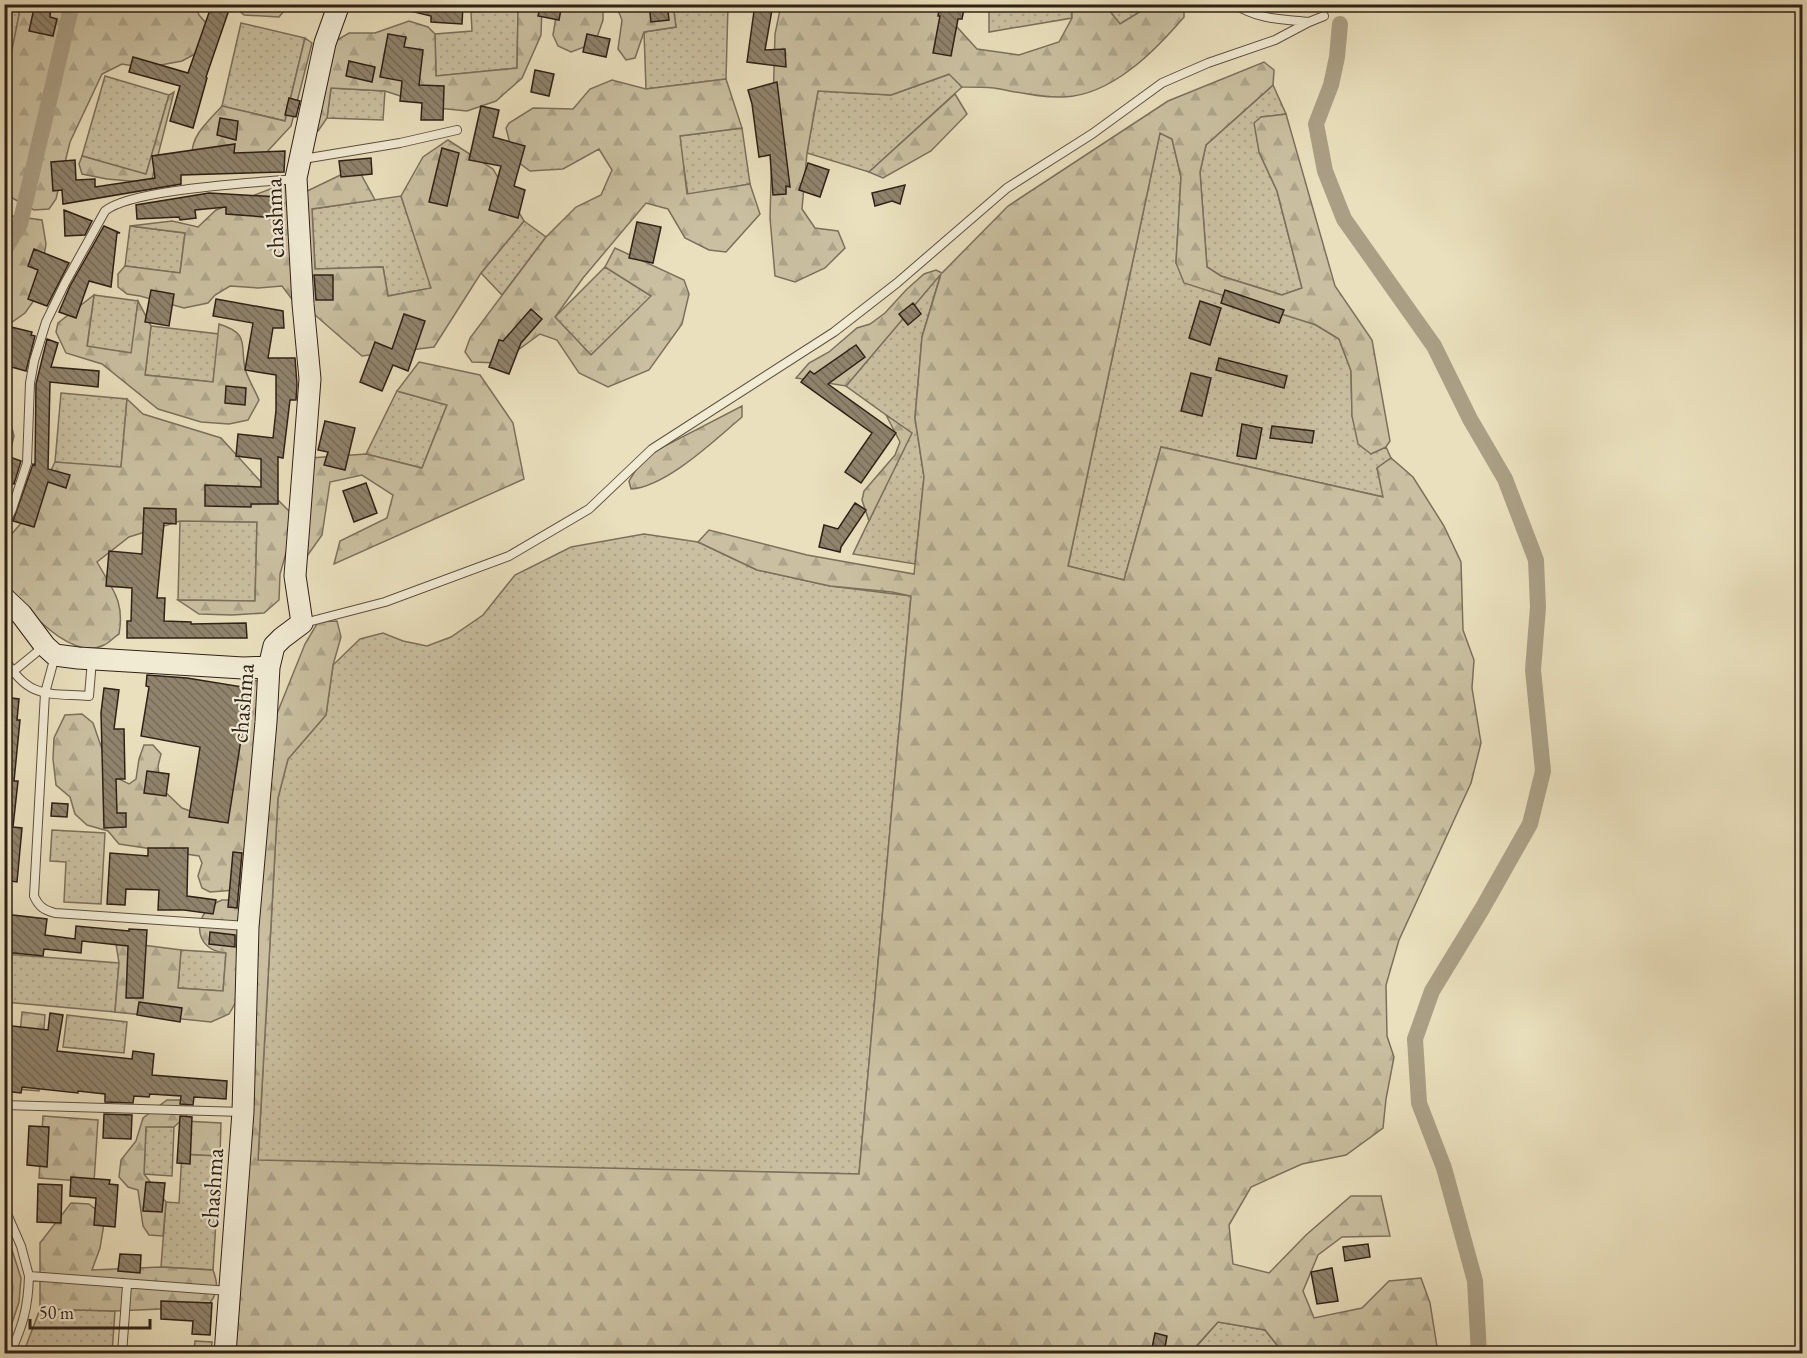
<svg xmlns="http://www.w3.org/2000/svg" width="1807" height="1358" viewBox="0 0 1807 1358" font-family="'EB Garamond',serif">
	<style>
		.grass { fill: url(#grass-dots); stroke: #7c705c; stroke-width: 1.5 }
		.forest { fill: url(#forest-firs); stroke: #7c705c; stroke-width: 1.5 }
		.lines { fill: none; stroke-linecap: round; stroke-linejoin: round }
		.canal { stroke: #aa9f85; stroke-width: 16 }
		.building { fill: url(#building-back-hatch); stroke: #2f2117; stroke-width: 1.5 }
		.lane-casing { stroke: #5e5140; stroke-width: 10 }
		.secondary-casing { stroke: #2f2117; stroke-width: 23 }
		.lane { stroke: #f1ebd4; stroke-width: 8 }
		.secondary { stroke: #f1ebd4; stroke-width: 21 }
		.labels { text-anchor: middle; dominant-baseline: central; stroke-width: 4.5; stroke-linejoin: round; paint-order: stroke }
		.street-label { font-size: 24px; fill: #2f2117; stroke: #f1ebd4 }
	</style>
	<defs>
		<pattern id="grass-dots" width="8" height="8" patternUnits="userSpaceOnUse" patternTransform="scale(1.5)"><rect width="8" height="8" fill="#cac0a1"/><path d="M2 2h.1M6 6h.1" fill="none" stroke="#aea58a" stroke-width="1.8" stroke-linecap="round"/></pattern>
		<pattern id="forest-firs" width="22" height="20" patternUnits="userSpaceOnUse" patternTransform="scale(1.5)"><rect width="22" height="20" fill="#cac0a1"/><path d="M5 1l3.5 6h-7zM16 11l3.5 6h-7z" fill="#aea58a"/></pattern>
		<pattern id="building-back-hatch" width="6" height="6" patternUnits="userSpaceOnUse" patternTransform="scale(1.5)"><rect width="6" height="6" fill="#90846d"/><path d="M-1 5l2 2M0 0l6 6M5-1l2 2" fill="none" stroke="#766c59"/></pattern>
	</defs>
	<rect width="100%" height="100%" fill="#eae0bd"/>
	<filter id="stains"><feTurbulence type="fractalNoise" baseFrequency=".00333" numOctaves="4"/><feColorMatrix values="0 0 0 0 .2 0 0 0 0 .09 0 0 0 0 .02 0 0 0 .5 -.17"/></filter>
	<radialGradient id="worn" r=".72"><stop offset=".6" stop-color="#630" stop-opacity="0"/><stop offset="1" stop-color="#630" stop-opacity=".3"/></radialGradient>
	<!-- grass -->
	<path class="grass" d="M4 5H21L5 89H4Z
		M673 5H728L726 79 646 89 644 32 676 27Z
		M989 5H1072V18L989 32Z
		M1105 5H1151L1120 24Z
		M518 10 517 68 436 76 435 34 472 31 471 12Z
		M241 23 305 38 285 121 222 106Z
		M950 74 962 87 869 172 807 153 818 91 891 95Z
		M105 76 169 95 146 175 82 156Z
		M1273 85 1286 114 1261 117 1259 152 1277 191 1302 288 1282 295 1221 276 1207 267 1200 172 1206 145Z
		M331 88 385 91 383 120 327 118Z
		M742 128 750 184 688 195 679 136Z
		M1160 133 1172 139 1181 177 1176 263 1316 325 1339 339 1351 370 1352 416 1371 454 1386 447 1391 458 1377 468 1384 497 1161 447 1124 580 1068 566Z
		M401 196 432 288 388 296 383 267 315 269 312 209Z
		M524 221 546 237 502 295 481 273Z
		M130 226 185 233 180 273 125 266Z
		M605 267 652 296 591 355 555 317Z
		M941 273 922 337 915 418 924 477 915 564 853 554 911 433 846 386Z
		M94 295 138 301 132 353 87 347Z
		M151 326 219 334 213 382 145 375Z
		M397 391 447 405 422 468 366 454Z
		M61 393 127 399 121 468 55 462Z
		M180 521 257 522 255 601 178 600Z
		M644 534 698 542 757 570 830 586 911 596 859 1174 258 1161 278 798 288 759 326 715 333 665 360 639 383 633 403 641 427 646 451 637 483 615 515 575 571 547Z
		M52 830 105 833 101 904 64 902 66 862 50 861Z
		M181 950 226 953 223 991 178 988Z
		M4 954 119 963 115 1012 5 1002Z
		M67 1015 127 1022 124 1053 63 1047Z
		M146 1126 174 1127 172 1176 144 1174Z
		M182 1154 220 1156 213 1270 161 1267 166 1202 179 1203Z
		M40 1309 115 1311 112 1353 23 1354Z
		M1218 1322 1265 1330 1281 1350V1354H1190Z"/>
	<!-- forest -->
	<path class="forest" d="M21 5H195L199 15 214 32 208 47 182 61 145 68 122 64 102 74 70 142 56 199 49 209 34 210 5 194 4 89Z
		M233 5H289L279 17 244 15Z
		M521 5H542L541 35 522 78 496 101 467 111 437 108 385 91 331 88 327 118 318 131H312L332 43 349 33H375L409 21 428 27 435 34 436 76 517 68 518 10Z
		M558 5H603V20L595 43 571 52 558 46 553 35Z
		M616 5H673L676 27 644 32 635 58 626 60 618 49 622 20Z
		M781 5H937L977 49 1019 55 1059 42 1072 18V5H1105L1120 24 1151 5H1184V17C1155 51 1112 95 1064 97 1041 98 1017 92 994 88 984 87 973 87 962 87L949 74 891 95 818 91 807 153 802 209 815 228 838 231 845 248 825 268 795 282 775 276 770 218 775 34Z
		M305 38 312 43 291 126 253 167 192 154C192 134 209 121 222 106L285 121Z
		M1264 62 1274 70 1273 85 1206 145 1200 172 1207 267 1221 276 1282 295 1302 288 1277 191 1259 152 1254 123 1261 117 1286 114 1335 286 1372 340 1390 441 1386 447 1371 454 1358 444 1352 416 1351 371 1339 339 1316 325 1184 283 1176 263 1181 177 1172 139 1160 133 1068 566 1124 580 1161 447 1383 497 1377 468 1391 458 1413 477 1444 526 1461 562 1463 630 1474 660 1472 688 1481 743 1471 783 1399 940 1386 985 1387 1036 1394 1057 1386 1099 1383 1128 1346 1155 1302 1164 1251 1187 1229 1225 1233 1264 1269 1273 1306 1235 1351 1196H1381L1390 1236 1342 1237 1318 1255 1303 1291 1314 1318 1362 1308 1389 1281 1421 1278 1430 1303 1438 1353H1281V1350L1265 1330 1218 1322 1189 1354H217L268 736 305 644 318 622 337 621 341 637 333 665 326 715 288 759 278 798 258 1160 859 1174 911 596 892 592 830 586 757 570 698 542 709 530 807 555 914 574 924 477 915 418 922 337 941 274 846 386 796 378 809 363 829 352 857 328 870 324 885 313 906 290 924 274 936 270 942 273 1008 206 1168 101Z
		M726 79 742 128 680 136 687 194 750 184 760 214 726 252 709 250 685 238 668 209 646 203 583 278 555 317 591 355 651 296 605 267 615 248 684 280 689 294 682 324 649 370 608 387 579 373 557 340 540 334 500 363 472 362 465 352 470 338 546 237 576 207 601 195 612 170 599 149 563 169 530 171 514 159 506 128 509 123 533 108 573 109 590 89 612 80 646 89Z
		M174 92 151 183 107 179 82 174 79 164 82 156 146 174 169 95Z
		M955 94 967 114 931 151 883 178 869 172Z
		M448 140 493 169 524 221 481 273 434 347 362 356 307 308 301 194 357 167 375 200 312 209 315 269 383 267 388 296 431 288 401 196 423 157Z
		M291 181 298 307 282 286 258 288 230 286 215 295 208 303 184 308 140 296 127 294 118 287V274L125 266 180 273 185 233 130 226 172 221 198 227 216 210Z
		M5 215 42 220 46 244 37 296 25 313 5 327Z
		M94 295 87 346 131 353 138 301 151 326 145 375 213 382 219 324C250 334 240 343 245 369 248 379 255 390 259 400L248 420 229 424 201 422 158 409 102 364 66 353 56 332 58 323Z
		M419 362 480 375 513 423 524 479 334 564 340 541 387 518 393 495 362 475 330 482 322 535 305 559 310 458 366 454 422 468 447 405 397 391Z
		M127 399 143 414 221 438 271 493 293 515 292 532 280 574 279 600 264 613 232 615 199 614 178 600 255 601 257 522 180 521 129 537 97 562C112 589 125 601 119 634 114 637 109 643 104 645 71 662 28 609 7 589L5 582 4 547 9 537 30 513 55 462 121 467Z
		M742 406V417C715 440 666 487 631 489L629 481 637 468 657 450Z
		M886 415 912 433 869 521 862 500 864 491 895 455 900 442Z
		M5 416 9 417 14 436 11 448 5 449Z
		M250 680 259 681 248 871 236 890 210 892 202 888 198 876 202 863 199 856 119 844 108 831 87 825 75 814 70 797 56 785 53 759 54 738 65 715 82 714 93 723 111 775 129 784 136 779 139 759 144 745H153L161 754 158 766 160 787 182 808 221 822Z
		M222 900H245L237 1000 229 1014 211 1022 115 1012 119 963 116 944 119 942 181 950 178 988 223 991 226 953C191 950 192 911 222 900Z
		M22 1012 45 1015 39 1091 5 1088 20 1034Z
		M167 1100H180L187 1102 188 1114 174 1127H146L144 1174 166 1202 163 1236 149 1235 143 1226 138 1190 128 1187 119 1177 121 1160 136 1141 143 1118Z
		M43 1116 98 1120 94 1182 39 1178Z
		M184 1121 221 1123 220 1156 182 1154Z
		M71 1203 89 1204 105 1217 100 1248 92 1270 161 1267 213 1270C219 1286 218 1295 206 1307L115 1311 40 1309V1243Z
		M4 1225 21 1278 19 1302 5 1344Z
		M195 1341 212 1342 211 1353H158V1348L194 1351Z"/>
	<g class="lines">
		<!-- canal -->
		<path class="canal" d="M1340 24 1337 57 1331 85 1316 124 1325 171 1344 219 1434 346 1470 419 1505 479 1536 560 1538 607 1533 670 1543 771 1530 824 1482 909 1432 991 1415 1039 1419 1103 1444 1168 1475 1281 1479 1354
			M4 251 20 224 72 4
			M4 1281 6 1288 4 1301"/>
	</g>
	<!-- building -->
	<path class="building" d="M35 4H51L50 17 57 19 53 36 29 31Z
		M212 4H231L206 77 207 78 193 128 170 121 180 86 129 72 133 57 188 73Z
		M403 4 463 5 462 24 431 22V16L402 9Z
		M541 4H562L559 20 538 16Z
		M649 4H667L669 20 651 22Z
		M755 4H773L765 50 785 49 786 67 747 62Z
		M940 4H965L962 19H958L951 56 933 53 940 16H938Z
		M388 34 406 37 404 47 423 50 419 85 444 86 443 120H421L422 103 400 101 402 81 380 77Z
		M587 34 610 39 606 57 583 52Z
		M349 61 375 67 372 82 346 76Z
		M535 70 554 74 549 96 531 92Z
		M777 82 790 187 786 186V194L773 195 770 155 759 157 752 104 748 90Z
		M289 98 300 101 296 117 285 115Z
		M481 106 499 110 493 137 525 146 514 186 525 190 518 218 489 210 501 166 469 160Z
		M220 118 238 121 236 140 217 135Z
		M235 144 234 153 285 151 284 172 181 175V184L63 204 62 190 53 191 51 162 75 160 76 180 95 179V187L155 178 152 156Z
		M442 148 459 153 447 206 429 202Z
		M371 158 372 174 341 177 339 161Z
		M808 163 829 170 820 197 799 190Z
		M905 185 900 204 892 201 875 206 872 193Z
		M209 193 279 197 278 218 226 214V207L195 210 196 218 180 220 179 217 137 219 136 205Z
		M64 210 92 221 85 235 65 236Z
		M637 222 661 227 653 263 629 258Z
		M104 226 120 233H117L111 287 89 281 76 318 59 312 70 286Z
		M34 249 69 263 47 306 28 299 38 270 28 266Z
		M314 275H333V300H316Z
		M151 290 174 294 169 326 145 322Z
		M1225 290 1284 310 1279 323 1221 303Z
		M216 299 283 311 284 328H273L268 358H295L297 384 296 400H290L283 458 278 457V504H251V507L205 506V485L261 487V459L236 456 238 434 273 438 276 410V375L245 370 253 323 213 316Z
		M1200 301 1221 308 1210 345 1189 338Z
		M913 303 921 314 908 325 899 314Z
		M531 309 542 319 521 343 509 374 489 367 499 340 503 341Z
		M404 314 425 321 408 371 393 365 382 391 360 382 375 342 392 349Z
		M11 327 32 332 31 335 35 336 26 371 4 365V351Z
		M47 339 58 343 51 367 99 371 98 387 50 382 48 469 70 475 66 488 48 482 34 527 13 521 33 464 35 465 36 384Z
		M856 345 865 357 828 384 896 433 861 483 845 472 872 433 801 382 810 371 814 374Z
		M1219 358 1287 376 1284 388 1216 370Z
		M1191 373 1211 378 1202 416 1181 411Z
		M226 386 246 388 245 405 225 403Z
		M325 421 355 428 345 470 324 465 328 452 318 450Z
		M1242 424 1262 428 1256 459 1237 456Z
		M1272 426 1314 431 1312 443 1270 438Z
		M4 455 21 461 14 484 4 481Z
		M366 483 377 513 354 522 343 491Z
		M855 503 866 510 841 547 840 552 819 547 824 525 838 529Z
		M144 508 176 509V524L164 523 157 598H165L164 621 191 622V624L246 623 247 638H127V621H131L132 588 106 586 109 551 142 554Z
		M147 675 187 678 249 688 228 823 189 817 200 747 141 736 149 687 146 686Z
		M104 688 119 690 114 729H124L125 779H116L117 813H126V827L104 828 101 713Z
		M4 697 19 699 17 720H20L14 781H18L13 827 22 828 17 882 4 880Z
		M147 771 169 774 166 796 144 793Z
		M52 803 68 804 67 817 51 816Z
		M148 848H188L187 896 216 900 213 914 184 910H158L159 890 126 889 125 905 107 904 110 853 148 856Z
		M233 852 242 853 237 908 228 907Z
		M4 914 47 919 45 935 75 939 76 926 129 931V929L147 930 143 998H126L128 946 82 941 81 953 44 949 43 956 4 952Z
		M210 932 235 935V947L209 944Z
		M139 1002 182 1008 180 1022 137 1015Z
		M50 1013 63 1015 57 1051 132 1059 133 1051 154 1054 152 1075 227 1081 226 1099 194 1097 193 1105 180 1104 181 1096 150 1094 149 1097 134 1096 133 1103 105 1102V1094L78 1091V1093L22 1087 21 1093 4 1091V1025L48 1030Z
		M104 1114 132 1115 131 1139 103 1138Z
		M180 1116 192 1117 190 1164 177 1163Z
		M29 1126 49 1127 47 1167 27 1165Z
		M71 1177 110 1180 109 1184 118 1185 115 1227 94 1225 96 1198 70 1196Z
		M146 1182 165 1183 162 1212 143 1211Z
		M38 1184 62 1185 61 1223 37 1222Z
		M1368 1244 1370 1257 1345 1261 1343 1247Z
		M120 1254 141 1255 140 1273 118 1271Z
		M1332 1268 1338 1301 1317 1304 1311 1272Z
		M161 1301 212 1303 210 1335 192 1334 193 1321 161 1319Z
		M1155 1333 1167 1336 1164 1353H1151Z"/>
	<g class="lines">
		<!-- lane casing -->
		<g class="lane-casing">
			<path id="lane" d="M1309 22 1324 16
				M303 159 400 143 457 130
				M4 526 12 509 27 463 30 383 34 361 46 322 65 283 105 211C131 189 255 183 294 179
				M304 623 385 602 509 556 589 509 652 449 834 332 897 283 1007 188 1092 134 1162 83 1208 63 1275 40 1309 22C1280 19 1260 20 1234 4
				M55 656 45 693 34 896C39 907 44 910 55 913L247 926
				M4 658C29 699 46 693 89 696L92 660
				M4 679 43 647
				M4 1105 243 1112
				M4 1207 21 1246 29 1276 229 1291
				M10 1354C23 1325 28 1308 29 1276
				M122 1354 127 1285"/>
		</g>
		<!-- secondary casing -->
		<g class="secondary-casing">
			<path id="secondary" d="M4 598 21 614 45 646 55 655 78 658 243 668 269 667
				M225 1354 243 1112 248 927 266 722 269 667 274 646 282 638 302 623 295 576 310 379 303 304 296 178 325 43 339 4"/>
		</g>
		<!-- lane -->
		<use href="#lane" class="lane"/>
		<!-- secondary -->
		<use href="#secondary" class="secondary"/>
	</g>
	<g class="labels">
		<!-- street labels -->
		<g class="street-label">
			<text transform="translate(274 218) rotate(-92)">сhashma</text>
			<text transform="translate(242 703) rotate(-85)">сhashma</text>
			<text transform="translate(212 1188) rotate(-86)">сhashma</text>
		</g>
	</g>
	<!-- margin -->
	<rect width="1807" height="1358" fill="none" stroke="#eae0bd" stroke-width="24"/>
	<rect x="6" y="6" width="1795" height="1346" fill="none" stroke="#2f2117" stroke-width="3"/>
	<rect x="12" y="12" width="1783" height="1334" fill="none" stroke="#2f2117" stroke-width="1.5"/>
	<!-- scale -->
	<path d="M30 1319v9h120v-9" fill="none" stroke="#2f2117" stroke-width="3"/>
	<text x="39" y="1319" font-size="18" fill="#2f2117" stroke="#f1ebd4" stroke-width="4.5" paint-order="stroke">50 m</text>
	<rect width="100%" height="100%" filter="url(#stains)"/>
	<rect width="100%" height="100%" fill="url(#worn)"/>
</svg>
